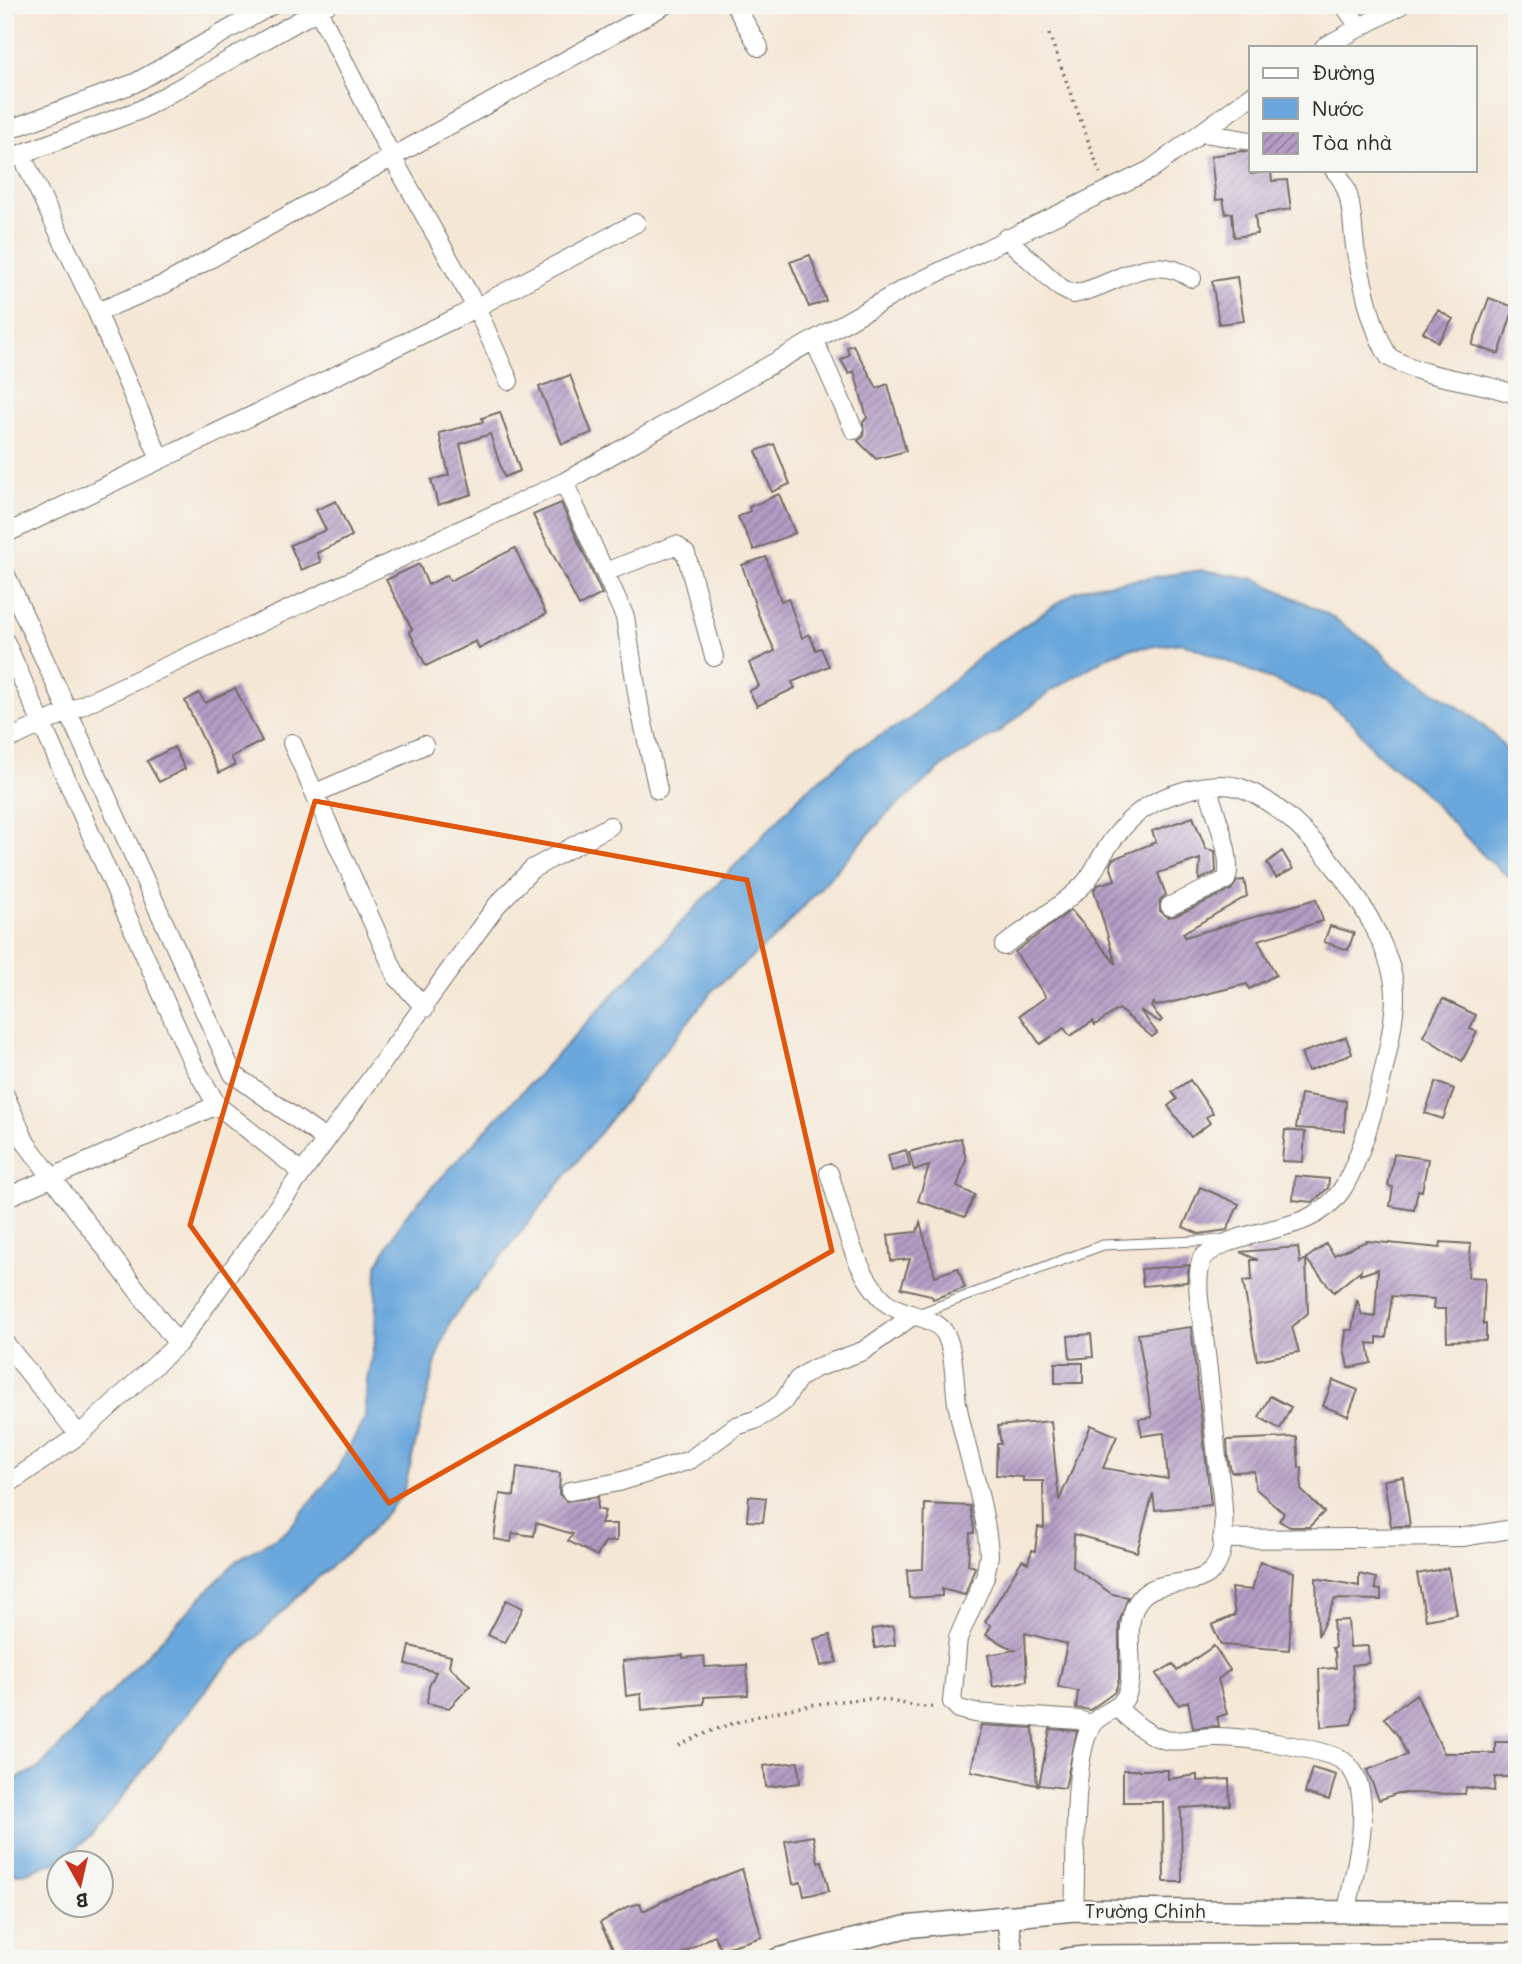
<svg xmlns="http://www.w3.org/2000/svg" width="1522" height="1964" viewBox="0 0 1522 1964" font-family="Mali,sans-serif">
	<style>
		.water { fill: #6ba7dc; stroke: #4b6984; stroke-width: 2 }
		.building { fill: url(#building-hatch) }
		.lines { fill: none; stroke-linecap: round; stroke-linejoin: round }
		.service-casing { stroke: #726d67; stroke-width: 11 }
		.minor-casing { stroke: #726d67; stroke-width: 20 }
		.tertiary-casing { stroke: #726d67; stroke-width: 24 }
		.path { stroke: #726d67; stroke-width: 3.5; stroke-dasharray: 2 5; stroke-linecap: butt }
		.service { stroke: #fff; stroke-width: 9 }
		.minor { stroke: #fff; stroke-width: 18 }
		.tertiary { stroke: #fff; stroke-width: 21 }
		.marked { fill: none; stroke: #df570e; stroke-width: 5; stroke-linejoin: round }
		.labels { text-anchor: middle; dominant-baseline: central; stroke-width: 5; stroke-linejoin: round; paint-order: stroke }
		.street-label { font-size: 19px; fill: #2b2b2b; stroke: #f6f6f2 }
	</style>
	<defs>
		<pattern id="building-hatch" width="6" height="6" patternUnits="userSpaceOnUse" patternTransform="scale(1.75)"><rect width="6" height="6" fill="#b49cc5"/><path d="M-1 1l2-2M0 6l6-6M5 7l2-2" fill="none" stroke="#937fa0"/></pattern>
	</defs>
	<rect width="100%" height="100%" fill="#f6f6f2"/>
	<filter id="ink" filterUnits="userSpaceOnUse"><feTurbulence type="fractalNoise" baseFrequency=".0143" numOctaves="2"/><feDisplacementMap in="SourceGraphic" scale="14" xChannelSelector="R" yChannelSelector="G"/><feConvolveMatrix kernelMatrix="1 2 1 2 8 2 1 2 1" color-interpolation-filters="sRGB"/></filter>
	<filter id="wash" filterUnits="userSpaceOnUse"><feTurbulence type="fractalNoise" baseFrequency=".00686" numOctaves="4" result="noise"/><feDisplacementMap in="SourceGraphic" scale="28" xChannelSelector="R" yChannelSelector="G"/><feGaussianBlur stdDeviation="1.57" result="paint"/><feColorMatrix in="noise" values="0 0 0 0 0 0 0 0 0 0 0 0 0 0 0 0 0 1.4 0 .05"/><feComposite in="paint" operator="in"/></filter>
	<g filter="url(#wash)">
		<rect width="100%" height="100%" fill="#f5e7d6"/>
		<!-- water -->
		<path class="water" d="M1202 570 1256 579 1329 615 1379 650 1394 666 1468 713 1497 738 1517 765V883L1487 859 1420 789 1373 750 1353 723 1326 702 1183 643 1129 649 1111 655 1051 691 996 734 947 763 886 815 779 934 714 989 451 1320 438 1353 403 1494 366 1536 306 1588 216 1677 93 1834 62 1860 20 1874 5 1872V1784L39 1768 237 1560 287 1531 336 1471 365 1418 367 1380 375 1339 377 1265 405 1216 805 791 857 749 910 719 983 653 1075 592 1093 586Z"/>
		<g id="blocks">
			<!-- building -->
			<path class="building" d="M1241 151 1251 152V174L1271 172 1272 181 1287 180 1291 209 1255 215 1257 234 1234 237 1232 213 1226 214 1223 199 1216 200 1211 156Z
				M810 255 826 301 809 307 790 262Z
				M1237 277 1244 321 1219 324 1212 281Z
				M1489 298 1514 307 1499 354 1472 345Z
				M1438 310 1453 319 1438 342 1423 332Z
				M853 345 877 388 888 384 906 451 876 459 858 441 864 436 863 422 867 418 854 371 849 374 841 360 849 355 847 347Z
				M570 375 592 433 562 444 539 387Z
				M500 412 520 471 504 477 490 434 460 444 472 494 438 505 431 480 449 475 439 433 483 422 482 418Z
				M774 444 790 484 772 492 756 451Z
				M779 494 795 533 754 550 738 517 750 511 749 507Z
				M336 501 352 536 317 553 321 562 301 570 290 545 326 530 316 510Z
				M561 503 602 594 579 606 533 515Z
				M515 548 546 614 479 649 476 641 426 666 409 631 412 629 386 580 419 564 428 585 447 575 450 581Z
				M766 557 781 601 788 598 802 638 809 634 816 650 821 648 829 666 792 682 795 688 757 706 749 691 759 686 749 663 775 651 758 614 742 565Z
				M235 688 262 741 231 757 235 765 219 773 185 701 199 693 205 703Z
				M174 747 185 769 159 782 147 761Z
				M1193 817 1206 849 1215 851 1216 872 1199 880 1200 859 1158 873 1166 895 1160 900V911L1168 917 1175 916 1231 890 1237 881 1244 880 1247 896 1183 933 1185 937 1316 899 1323 921 1258 940 1276 975 1249 989 1247 984 1156 1006 1154 1003 1151 1007 1162 1020 1160 1022 1140 1010 1157 1033 1152 1037 1119 1009 1095 1025 1093 1021 1070 1036 1064 1028 1040 1044 1020 1015 1046 997 1015 952 1071 910 1116 964 1094 890 1097 885 1115 880 1110 865 1113 859 1156 842 1152 831Z
				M1282 851 1293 869 1276 878 1267 863Z
				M1330 926 1354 933 1348 950 1324 942Z
				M1443 999 1476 1015 1470 1029 1477 1032 1462 1061 1423 1036Z
				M1346 1037 1352 1054 1308 1071 1301 1053Z
				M1190 1080 1213 1113 1206 1117 1210 1123 1191 1137 1168 1106 1177 1099 1172 1092Z
				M1436 1082 1454 1089 1443 1119 1425 1113Z
				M1301 1094 1346 1101 1344 1131 1296 1128Z
				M1285 1130 1305 1132 1303 1162 1282 1161Z
				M961 1138 966 1159 957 1187 975 1195 965 1217 918 1201 929 1166 914 1170 909 1152Z
				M906 1150 910 1166 892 1171 888 1155Z
				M1394 1154 1428 1159 1422 1191 1418 1190 1414 1210 1390 1206 1393 1187 1388 1186Z
				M1295 1176 1329 1179 1328 1188 1313 1202 1293 1200Z
				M1200 1187 1239 1204 1227 1230 1199 1234 1183 1227Z
				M920 1222 935 1276 958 1268 965 1288 933 1299 931 1295 901 1288 910 1259 891 1261 888 1235 917 1232Z
				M1367 1241 1440 1248 1441 1242 1471 1244 1468 1277 1485 1278 1483 1324H1486V1340L1447 1341 1446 1309H1433L1434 1299 1392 1296 1386 1338 1377 1337V1344L1368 1343 1371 1363 1348 1368 1344 1348 1346 1330H1352L1357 1299 1362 1315 1375 1317 1378 1269 1360 1275 1361 1270 1334 1292 1306 1259 1308 1313 1292 1327 1299 1352 1257 1360 1243 1281 1252 1280 1251 1260H1258L1240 1252 1298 1247 1300 1263 1326 1244 1334 1255Z
				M1189 1265 1187 1282 1143 1286 1141 1269Z
				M1191 1327 1211 1505 1155 1510 1153 1493 1137 1552 1074 1534 1073 1567 1112 1594 1128 1597 1119 1623V1679L1115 1692 1090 1710 1076 1708 1078 1691 1058 1687 1067 1644 1025 1633 1027 1681 993 1687 988 1655 1015 1650 986 1635 991 1626 985 1622 1022 1560 1028 1563 1032 1550 1035 1551 1038 1527 1044 1528 1043 1481H1023V1477L996 1475 997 1444H1001L998 1426 1051 1421 1059 1501 1091 1425 1117 1436 1103 1468 1168 1479 1164 1433 1142 1436 1139 1419 1152 1417 1138 1334Z
				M1091 1334 1093 1357 1070 1359 1068 1336Z
				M1055 1363H1083V1383H1055Z
				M1333 1380 1358 1390 1348 1416 1323 1406Z
				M1270 1396 1291 1407 1280 1429 1259 1417Z
				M1297 1437 1299 1468H1302L1301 1490 1324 1512 1309 1527H1290L1279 1521 1284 1513 1255 1488 1254 1471 1231 1472 1228 1457 1227 1440Z
				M517 1467 560 1473 559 1494 566 1501 598 1497 597 1509 605 1511 601 1524H617V1541L605 1542 597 1556 568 1541 573 1534 536 1523 534 1536 513 1533 511 1542 494 1539 500 1494 514 1496Z
				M1403 1477 1410 1526H1391L1384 1480Z
				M749 1496 766 1498 763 1522 747 1521Z
				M925 1504 970 1506 974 1529V1533H970L968 1565 975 1567 965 1595 942 1589V1596L909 1598 907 1570 923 1569Z
				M1260 1562 1294 1572 1289 1650 1221 1645 1212 1625 1235 1615 1231 1588 1252 1590Z
				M1448 1568 1457 1614 1426 1620 1417 1574Z
				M1359 1574 1376 1578 1375 1589 1381 1590V1600L1335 1599 1318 1636 1316 1578 1359 1586Z
				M506 1600 523 1608 505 1643 488 1635Z
				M1348 1620 1350 1647 1368 1646 1369 1663 1352 1665 1356 1708 1351 1724 1321 1727 1319 1669 1336 1668 1335 1653 1332 1648H1335L1333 1621Z
				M893 1626 895 1645 875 1648 872 1629Z
				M830 1635 837 1662 821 1666 814 1639Z
				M410 1646 451 1656 449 1666 470 1686 449 1708 427 1703 429 1686 436 1672 406 1664Z
				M1214 1646 1230 1670 1218 1679 1227 1714 1217 1717 1219 1726 1193 1728 1188 1701 1179 1705 1156 1674 1173 1664 1177 1671Z
				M683 1655V1658L704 1656 705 1667 747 1665 748 1695 704 1697V1704L642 1710 641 1694 626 1696 623 1661Z
				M1416 1694 1444 1753H1495V1742H1514V1777H1495L1494 1791 1466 1787 1465 1794 1398 1793 1379 1800 1367 1770 1407 1755 1399 1737 1384 1718Z
				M981 1725 1033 1728 1037 1785 971 1771Z
				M1050 1729 1077 1731 1065 1788 1039 1785Z
				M798 1762 800 1783 766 1787 764 1766Z
				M1312 1768 1336 1775 1329 1800 1305 1793Z
				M1123 1770H1168V1779L1197 1775V1781L1229 1779 1230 1805 1181 1808 1182 1882H1164L1163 1802H1123Z
				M813 1836 818 1862 822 1861 829 1891 804 1896 801 1882 793 1884 785 1841Z
				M742 1869 762 1937 721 1949 714 1935 673 1959H618L600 1923 627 1907 640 1903 643 1911 677 1894Z"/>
		</g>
	</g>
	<g filter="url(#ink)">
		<use href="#blocks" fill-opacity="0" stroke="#726d67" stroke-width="2"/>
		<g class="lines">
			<!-- service casing -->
			<g class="service-casing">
				<path id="service" d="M918 1314 1103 1245 1220 1240"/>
			</g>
			<!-- minor casing -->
			<g class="minor-casing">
				<path id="minor" d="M735 5 759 47
					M1344 5 1360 28
					M318 10 392 157 476 307 509 381
					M1324 47 1401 5
					M5 131 135 83 272 5
					M1204 133 1251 141
					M21 154 97 312 160 459
					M5 160 140 110 327 5
					M1334 170C1355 191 1351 226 1356 253 1364 287 1371 328 1389 357 1427 380 1475 379 1517 395
					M1006 238 1061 288 1073 294C1117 287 1145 249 1192 278
					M97 312 165 284 665 5
					M814 340 854 430
					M564 482 625 617 639 705 658 790
					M5 534 456 318 636 223
					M605 572 676 545 686 554 714 657
					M5 573 233 1074 325 1139
					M5 641 193 1064 217 1105 300 1171
					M5 741 564 482 904 289 1150 170 1251 96
					M292 743 397 977 425 1008
					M316 793 424 745
					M1170 906 1226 880C1235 859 1213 810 1208 787
					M1004 946C1029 925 1059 909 1083 885 1092 876 1096 865 1103 854 1124 821 1144 802 1184 791 1201 786 1223 782 1241 788 1303 809 1392 927 1395 993 1396 1036 1365 1156 1341 1191 1308 1239 1242 1222 1202 1258 1194 1284 1201 1310 1204 1337 1209 1377 1213 1417 1217 1458 1221 1486 1226 1518 1222 1547 1215 1601 1157 1568 1137 1603 1122 1629 1136 1662 1128 1691 1123 1711 1100 1711 1091 1726 1071 1762 1077 1865 1074 1910
					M5 1095 26 1143 178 1344
					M829 1173C843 1215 852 1272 887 1303 904 1317 936 1315 946 1335 955 1354 954 1383 957 1403 966 1454 986 1504 989 1555L985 1577 958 1638 952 1702 959 1709 975 1713 1079 1720 1092 1725
					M5 1198 217 1105
					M5 1343 79 1435
					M5 1486 79 1435 178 1344 497 905 532 869 610 826
					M570 1491 619 1482 690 1460 736 1426 755 1420 772 1410 783 1402 798 1379 813 1369 863 1351 911 1317
					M1222 1539 1464 1537 1517 1528
					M1117 1708C1131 1720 1147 1736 1166 1740 1182 1743 1198 1737 1214 1737 1238 1736 1320 1748 1340 1759 1351 1765 1358 1778 1360 1790 1368 1828 1353 1874 1347 1912"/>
			</g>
			<!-- tertiary casing -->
			<g class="tertiary-casing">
				<path id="tertiary" d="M1007 1916 1013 1959
					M778 1959 905 1927 1074 1910 1517 1913
					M1067 1959 1095 1956 1517 1953"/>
			</g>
			<!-- path -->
			<path class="path" d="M1049 34 1100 173
				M679 1746C726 1719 813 1701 868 1699 890 1698 911 1708 933 1707"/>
			<!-- service -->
			<use href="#service" class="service"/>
			<!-- minor -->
			<use href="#minor" class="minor"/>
			<!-- tertiary -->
			<use href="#tertiary" class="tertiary"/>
		</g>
	</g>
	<!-- marked area -->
	<path class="marked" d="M315 801 747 880 832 1251 389 1503 190 1225Z"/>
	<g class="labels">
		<!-- street labels -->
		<g class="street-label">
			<text x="1145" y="1910">Trường Chinh</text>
		</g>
	</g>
	<!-- margin -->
	<rect width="1522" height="1964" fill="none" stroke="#f6f6f2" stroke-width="28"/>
	<!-- legend -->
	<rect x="1249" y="46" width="228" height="126" fill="#f6f6f2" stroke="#a5a5a2" stroke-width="2"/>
	<rect x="1263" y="68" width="35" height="10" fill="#ffffff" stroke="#a5a5a2" stroke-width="2"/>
	<text x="1312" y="80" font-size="21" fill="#2b2b2b">Đường</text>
	<rect x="1263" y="98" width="35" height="21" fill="#6ba7dc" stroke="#a5a5a2" stroke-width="2"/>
	<text x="1312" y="116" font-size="21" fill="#2b2b2b">Nước</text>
	<rect x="1263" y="133" width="35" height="21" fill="url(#building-hatch)" stroke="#a5a5a2" stroke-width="2"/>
	<text x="1312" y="150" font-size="21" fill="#2b2b2b">Tòa nhà</text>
	<!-- north arrow -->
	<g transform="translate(80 1884) rotate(172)"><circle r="33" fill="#f6f6f2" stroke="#a5a5a2" stroke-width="2"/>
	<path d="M0-5L12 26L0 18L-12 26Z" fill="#c8321e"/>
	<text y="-10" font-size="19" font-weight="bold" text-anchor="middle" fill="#2b2b2b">B</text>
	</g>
</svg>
